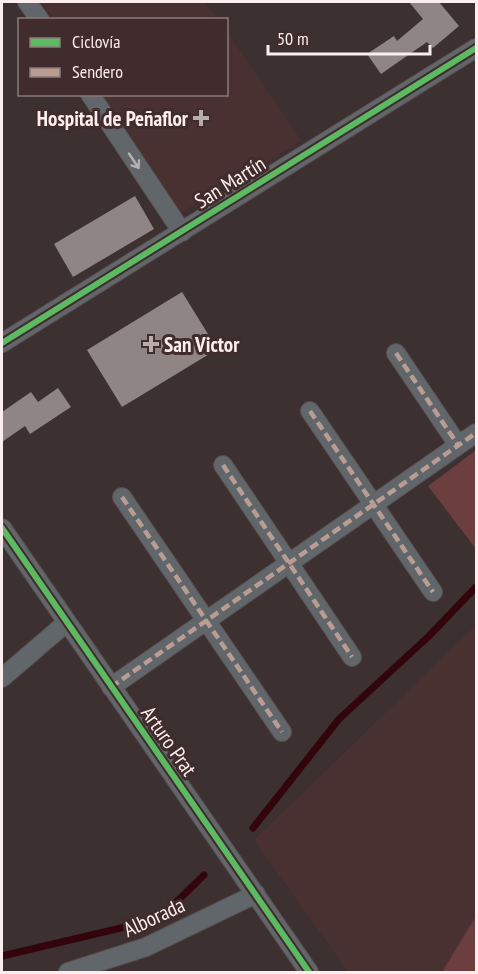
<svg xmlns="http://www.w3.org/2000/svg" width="478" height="974" viewBox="0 0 478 974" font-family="'PT Sans Narrow',sans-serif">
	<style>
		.built { fill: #493031 }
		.green { fill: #6c3e3f }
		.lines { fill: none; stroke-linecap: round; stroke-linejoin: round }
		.stream { stroke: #31050b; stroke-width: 7 }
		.building { fill: #908585 }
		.minor-casing { stroke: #5a4f4f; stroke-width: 20 }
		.minor { stroke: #61666b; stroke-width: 18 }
		.quiet { stroke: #b99d93; stroke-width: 4.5; stroke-dasharray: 9 4.5; stroke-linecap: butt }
		.cycleway-casing { stroke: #402c2c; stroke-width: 10 }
		.cycleway { stroke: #5cba63; stroke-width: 6 }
		.oneway { stroke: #b6b1b3 }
		.poi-dot { fill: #b9acac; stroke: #402c2c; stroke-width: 2 }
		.labels { text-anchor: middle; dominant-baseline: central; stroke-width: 6; stroke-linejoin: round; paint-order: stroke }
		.poi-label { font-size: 21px; font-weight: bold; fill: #fceeee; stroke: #402c2c; text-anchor: end }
		.street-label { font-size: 21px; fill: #fceeee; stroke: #402c2c }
	</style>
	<rect width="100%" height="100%" fill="#3c3030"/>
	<!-- built -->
	<path class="built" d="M41 2H205L218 19H53Z
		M227 32 302 141 179 214 101 95 226 94Z
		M476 625V916L442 972H348L254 840Z"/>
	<!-- green -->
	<path class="green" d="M476 450V549L428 486Z
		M476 916V972H442Z"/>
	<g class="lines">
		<!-- stream -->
		<path class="stream" d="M253 828 339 719 429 636 476 587
			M2 956 159 919 204 875"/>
	</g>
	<!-- building -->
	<path class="building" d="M409 2H439L459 26 433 48 427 42 381 74 367 54 394 36 397 41 423 19Z
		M135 196 154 229 73 277 54 244Z
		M182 292 208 334 201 338 211 353 122 407 87 350Z
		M58 388 71 407 30 434 25 426 2 442V412L31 392 38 402Z"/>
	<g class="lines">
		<!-- minor casing -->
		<g class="minor-casing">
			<path id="minor" d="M27 2 40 20
				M90 94 182 232
				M2 343 476 48
				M396 353 458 445
				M310 411 433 592
				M223 465 352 657
				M122 497 282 732
				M2 528 309 972
				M2 678 66 623
				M111 687 476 433
				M68 972 146 947 256 894"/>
		</g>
		<!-- minor -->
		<use href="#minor" class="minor"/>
		<!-- quiet -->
		<path class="quiet" d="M396 353 458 445
			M310 411 433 592
			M223 465 352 657
			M122 497 282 732
			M111 687 476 433"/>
		<!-- cycleway casing -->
		<g class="cycleway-casing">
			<path id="cycleway" d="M2 343 476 48
				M2 528 309 972"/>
		</g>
		<!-- cycleway -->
		<use href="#cycleway" class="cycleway"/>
	</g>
	<!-- one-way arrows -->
	<defs><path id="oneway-shaft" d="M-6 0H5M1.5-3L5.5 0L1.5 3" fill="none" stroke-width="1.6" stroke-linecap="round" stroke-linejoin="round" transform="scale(1.5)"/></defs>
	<use class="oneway" href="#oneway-shaft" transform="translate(134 161) rotate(56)"/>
	<!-- markers -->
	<g class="poi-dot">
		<path d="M198 109h6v6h6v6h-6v6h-6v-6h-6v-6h6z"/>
		<path d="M148 335h6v6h6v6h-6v6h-6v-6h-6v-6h6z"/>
	</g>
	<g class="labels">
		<!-- poi labels -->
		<g class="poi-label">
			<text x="188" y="118">Hospital de Peñaflor</text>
			<text x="164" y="344" text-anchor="start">San Victor</text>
		</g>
		<!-- street labels -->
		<g class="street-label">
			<text transform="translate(230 182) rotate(-32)">San Martín</text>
			<text transform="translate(169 741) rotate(55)">Arturo Prat</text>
			<text transform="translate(154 917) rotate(-25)">Alborada</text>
		</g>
	</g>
	<!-- border -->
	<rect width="478" height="974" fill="none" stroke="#fceeee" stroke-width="6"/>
	<!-- legend -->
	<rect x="18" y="18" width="210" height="78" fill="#402c2c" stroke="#8b7a7a" stroke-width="1.5"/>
	<rect x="30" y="38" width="30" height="9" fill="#5cba63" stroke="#8b7a7a" stroke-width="1.5"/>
	<text x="72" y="48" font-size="18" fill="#fceeee">Ciclovía</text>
	<rect x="30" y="68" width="30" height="9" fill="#b99d93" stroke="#8b7a7a" stroke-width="1.5"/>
	<text x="72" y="78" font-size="18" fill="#fceeee">Sendero</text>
	<!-- scale -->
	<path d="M268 45v9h162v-9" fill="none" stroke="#fceeee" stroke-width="3"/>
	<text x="277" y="45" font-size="18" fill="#fceeee" stroke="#402c2c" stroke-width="4.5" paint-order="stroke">50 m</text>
</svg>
